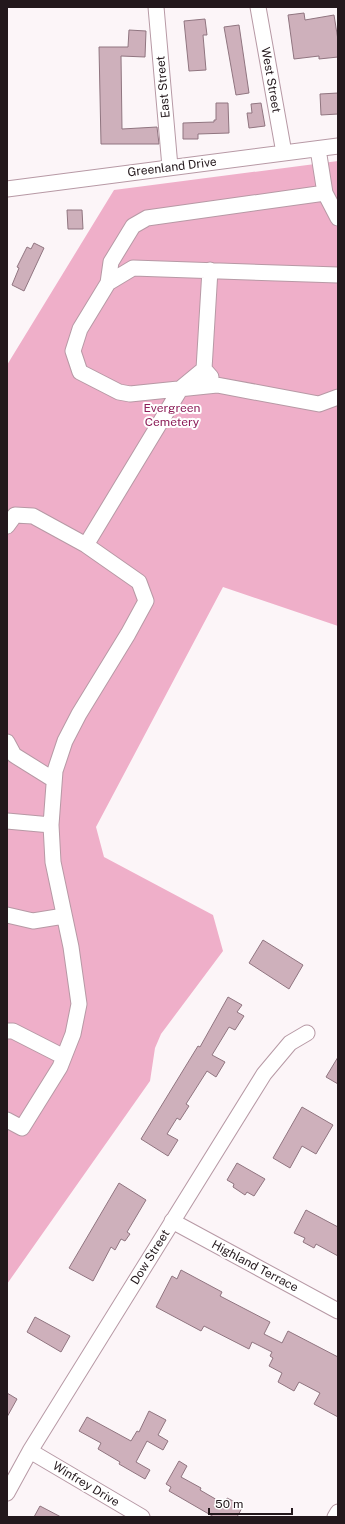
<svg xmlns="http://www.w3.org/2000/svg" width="345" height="1524" viewBox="0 0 345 1524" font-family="'Public Sans',sans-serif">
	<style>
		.green { fill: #efafc9 }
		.building { fill: #ceb0bb; stroke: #907580 }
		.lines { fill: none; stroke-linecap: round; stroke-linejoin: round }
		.minor-casing { stroke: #b799a5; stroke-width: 17 }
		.minor { stroke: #fff; stroke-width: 15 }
		.labels { text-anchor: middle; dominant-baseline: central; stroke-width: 4; stroke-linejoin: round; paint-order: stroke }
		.street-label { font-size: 12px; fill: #23181c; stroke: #fff }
		.park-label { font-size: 12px; fill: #8c1e59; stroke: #fff }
	</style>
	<rect width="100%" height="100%" fill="#fcf5f8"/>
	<!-- green -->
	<path class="green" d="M338 161V626L223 587 96 827 104 857 213 915 223 951 161 1034 155 1048 150 1081 7 1284V365L114 190Z"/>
	<!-- building -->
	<path class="building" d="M304 13 305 20 334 15 338 40V57L319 59V56L294 59 288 15Z
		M205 19 207 35H203L206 70 189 71 184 21Z
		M239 25 249 93 236 95 224 27Z
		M129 30 146 31 145 57 121 56 122 129 157 127 159 144H101L99 47H128Z
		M338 93V114L321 115 320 94Z
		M216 103H228L229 133 198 134V139H183V123L214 122V120H216Z
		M261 103 265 126 249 128 247 113H252L251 104Z
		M67 210H82L83 229H68Z
		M34 243 44 248 24 291 12 285 19 268 17 267 27 247 31 249Z
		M263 940 303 965 289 989 249 963Z
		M228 997 242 1005 237 1012 244 1016 235 1030 229 1027 212 1055 225 1062 216 1077 207 1071 186 1104 189 1106 180 1120 177 1118 167 1134 178 1140 168 1156 141 1139 198 1046 200 1047Z
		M338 1057V1084L326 1077Z
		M302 1107 333 1125 316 1154 302 1146 290 1168 273 1158Z
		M237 1163 265 1179 254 1196 247 1192 245 1195 233 1187 234 1184 227 1180Z
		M119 1183 146 1200 127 1232 130 1234 125 1241 121 1239 115 1250 111 1247 93 1281 69 1268Z
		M306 1210 338 1227V1256L316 1244 314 1248 303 1242 305 1238 294 1233Z
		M181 1270 222 1292 220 1296 270 1322 264 1334 282 1343 288 1331 338 1357V1417L314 1404 320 1393 299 1382 294 1391 278 1382 282 1373 269 1366 273 1358 270 1356 272 1352 252 1342 249 1349 204 1326 201 1331 156 1307 172 1276 177 1279Z
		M35 1317 70 1336 61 1352 27 1332Z
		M7 1393 17 1399 7 1417Z
		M149 1411 166 1420 158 1435 168 1441 163 1450 147 1441 136 1462 150 1470 145 1479 119 1464 120 1462 98 1449 101 1443 79 1431 87 1417 131 1441 137 1431 139 1432Z
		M179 1461 187 1466 181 1477 201 1488 200 1490 224 1504 227 1498 243 1506 237 1517H214L169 1491 171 1487 166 1484Z
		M40 1506 61 1517H34Z"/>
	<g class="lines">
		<!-- minor casing -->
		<g class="minor-casing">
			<path id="minor" d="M156 7 170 167
				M258 7 284 153
				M318 149 325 193 338 218
				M7 189 338 146
				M325 193 147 218 133 226 111 262 108 283 80 329 73 351 80 372 119 392 130 394 217 385 319 404 338 397
				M210 270 204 369 211 377
				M108 283 133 268 338 275
				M7 526 15 515 33 516 86 545 139 582 146 601 128 634 79 714 65 741 55 771 51 825 53 862 71 947 79 1004 73 1034 60 1067 22 1128 7 1120
				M86 545 181 388 204 369
				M7 742 14 755 54 780
				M7 821 51 825
				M7 915 33 921 64 916
				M7 1031H13L64 1057
				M172 1221 338 1311
				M30 1451 142 1517
				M7 1493 30 1451 264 1074 290 1043 307 1033
				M335 1517 338 1512"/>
		</g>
		<!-- minor -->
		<use href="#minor" class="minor"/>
	</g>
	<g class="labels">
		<!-- street labels -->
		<g class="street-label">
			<text transform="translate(271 80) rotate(80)">West Street</text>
			<text transform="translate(163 87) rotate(-95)">East Street</text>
			<text transform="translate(172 167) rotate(-7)">Greenland Drive</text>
			<text transform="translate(150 1257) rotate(-58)">Dow Street</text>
			<text transform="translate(255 1266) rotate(28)">Highland Terrace</text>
			<text transform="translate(86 1484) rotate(31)">Winfrey Drive</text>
		</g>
		<!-- park labels -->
		<g class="park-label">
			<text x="172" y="408">Evergreen<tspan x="172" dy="14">Cemetery</tspan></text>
		</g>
	</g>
	<!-- border -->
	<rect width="345" height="1524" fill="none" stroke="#23181c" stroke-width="16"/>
	<!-- scale -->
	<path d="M209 1508v6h83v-6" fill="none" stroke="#23181c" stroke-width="2"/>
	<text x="215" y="1508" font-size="12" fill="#23181c" stroke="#ffffff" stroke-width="3" paint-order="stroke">50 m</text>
</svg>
